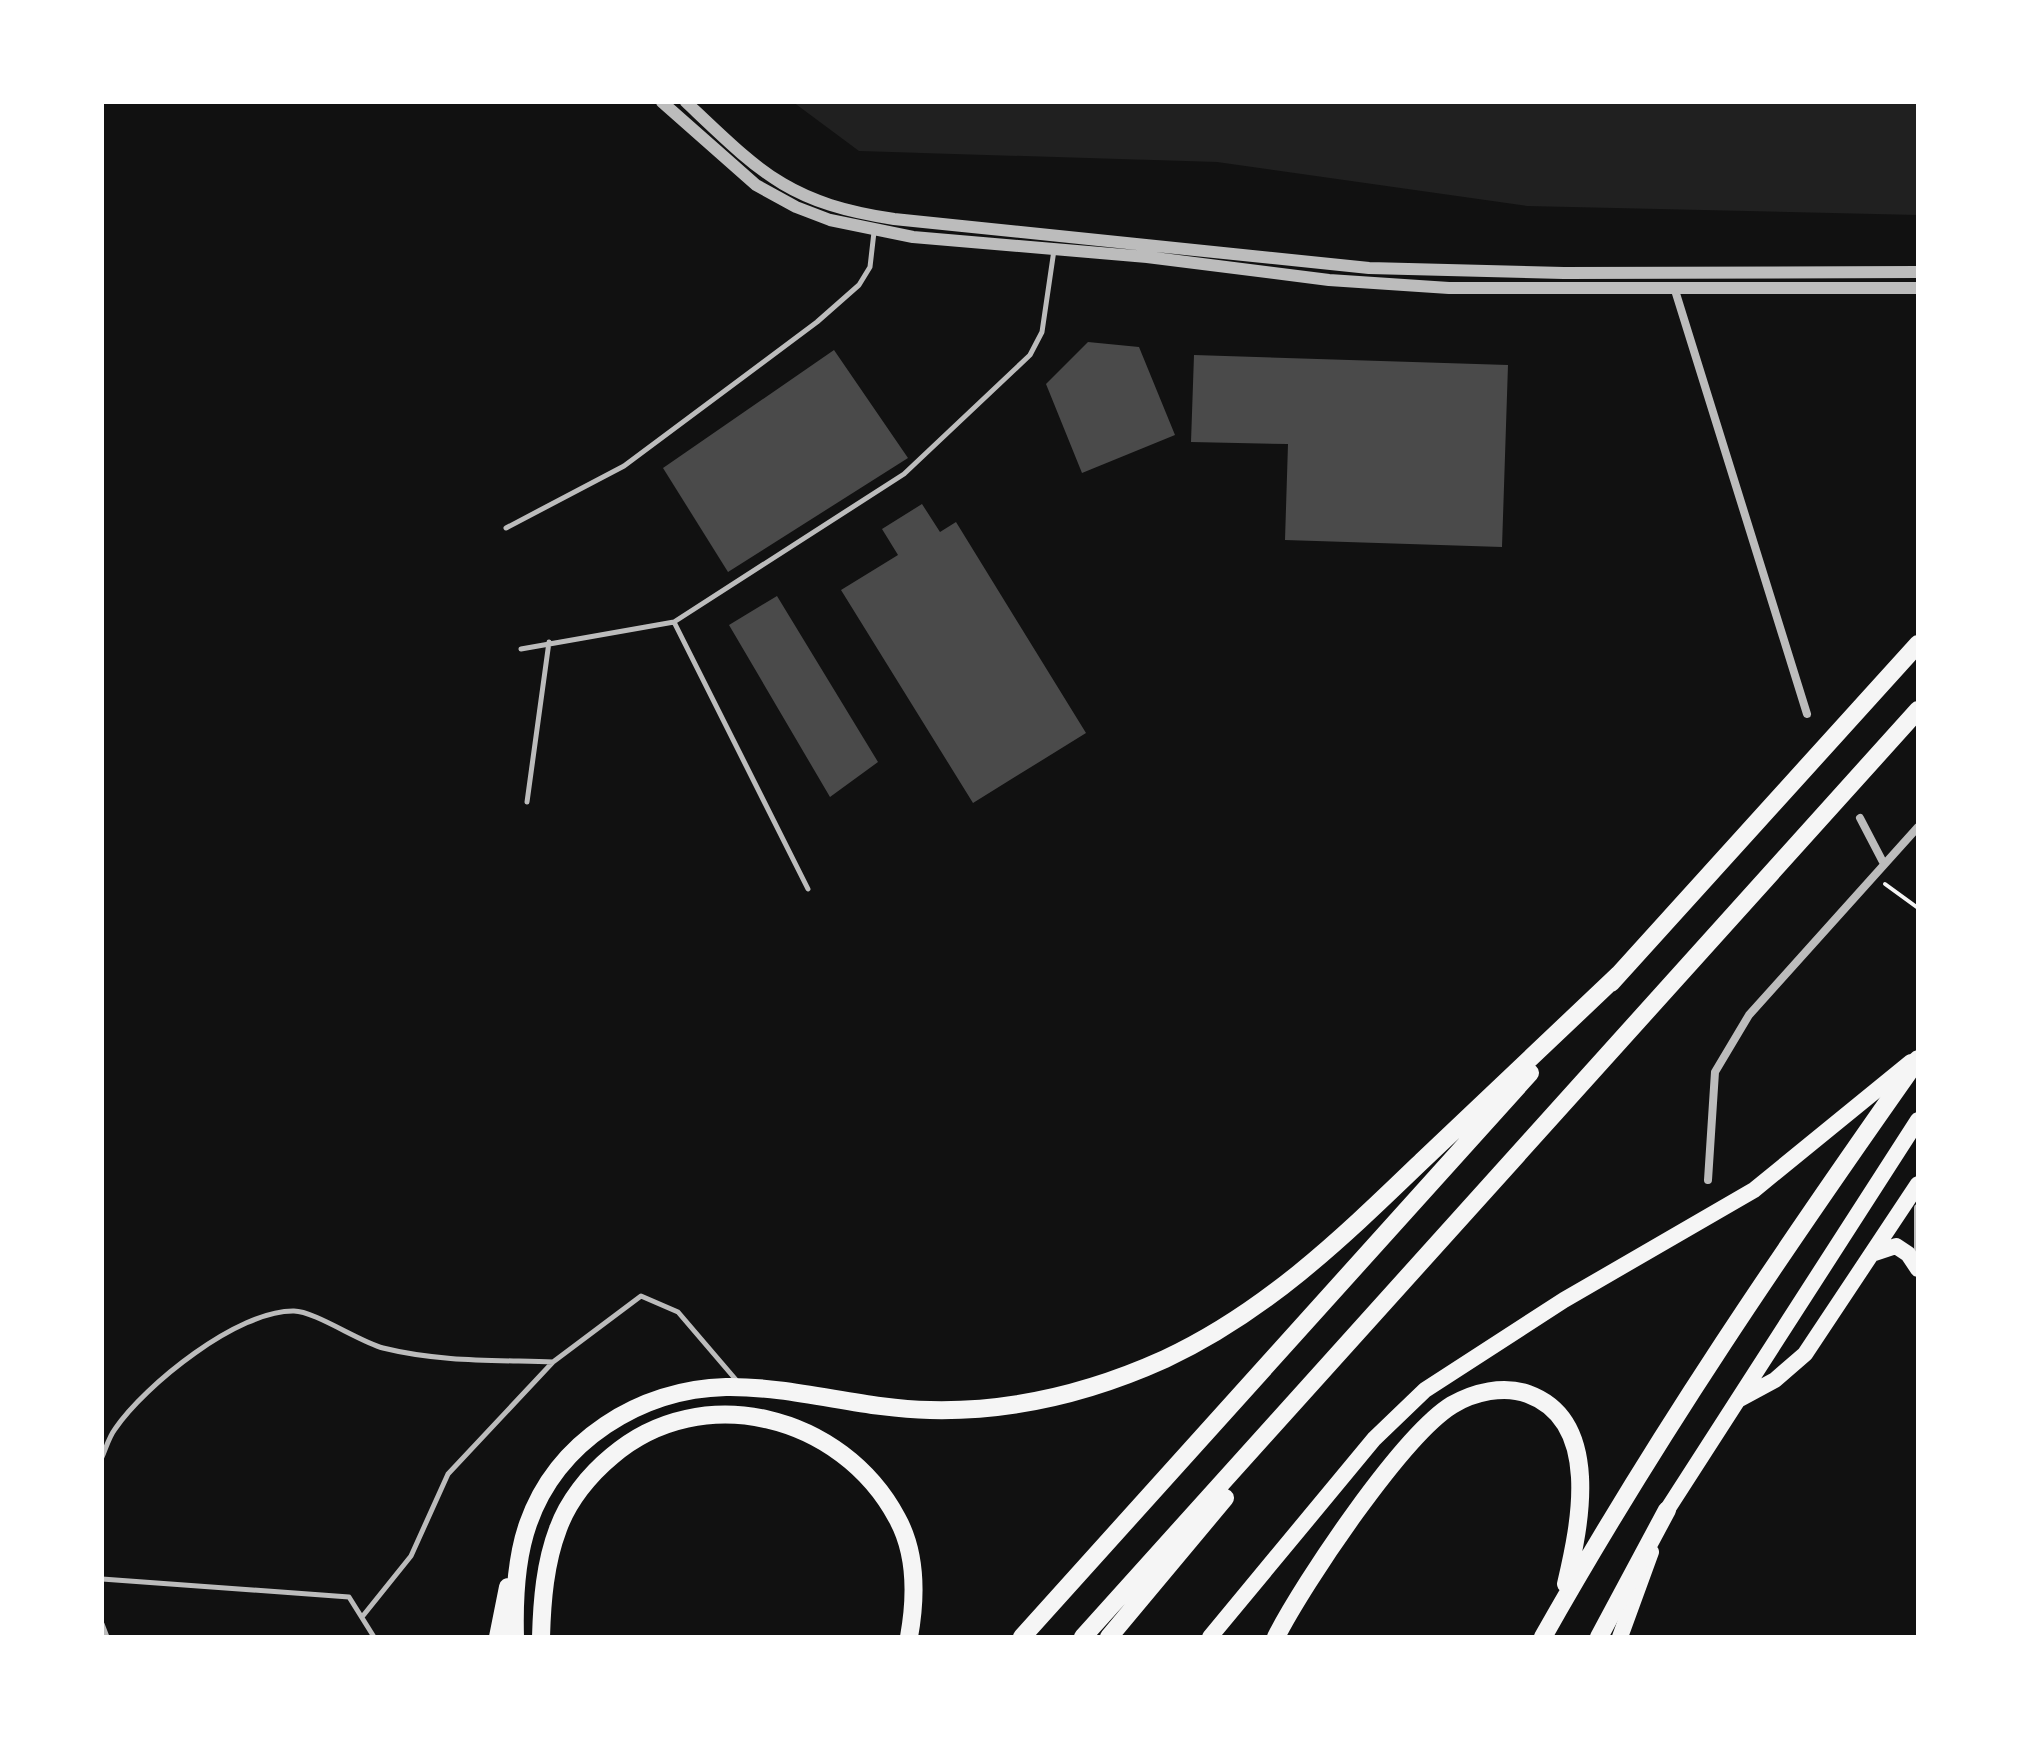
<svg xmlns="http://www.w3.org/2000/svg" width="2020" height="1739" viewBox="0 0 2020 1739" font-family="Barlow,sans-serif">
	<style>
		.green { fill: #202020 }
		.building { fill: #4a4a4a }
		.lines { fill: none; stroke-linecap: round; stroke-linejoin: round }
		.path { stroke: #f5f5f5; stroke-width: 4 }
		.service { stroke: #bcbcbc; stroke-width: 5 }
		.minor { stroke: #bcbcbc; stroke-width: 8 }
		.tertiary { stroke: #bcbcbc; stroke-width: 12 }
		.primary { stroke: #f5f5f5; stroke-width: 16 }
		.trunk { stroke: #f5f5f5; stroke-width: 16 }
		.motorway { stroke: #f5f5f5; stroke-width: 18 }
	</style>
	<rect width="100%" height="100%" fill="#111"/>
	<!-- green -->
	<path class="green" d="M793 102H1918V215L1527 206 1217 162 859 151Z"/>
	<!-- building -->
	<path class="building" d="M1088 342 1139 347 1175 435 1082 473 1046 384Z
		M834 350 908 458 728 572 663 468Z
		M1194 355 1508 365 1502 547 1285 540 1288 444 1191 442Z
		M922 504 940 532 956 522 1086 733 973 803 841 590 898 555 882 529Z
		M777 596 878 762 830 797 729 625Z"/>
	<g class="lines">
		<!-- path -->
		<path class="path" d="M1885 884 1918 908"/>
		<!-- service -->
		<path class="service" d="M506 528 624 466 817 322 859 285 870 267 874 232
			M674 622 808 889
			M521 649 674 622 904 474 1030 355 1042 332 1054 250
			M527 802 549 642
			M102 1457C106 1448 109 1437 115 1429 145 1385 238 1310 294 1311 314 1311 360 1342 383 1348 439 1362 496 1360 553 1362
			M102 1579 349 1597 374 1637
			M362 1617 411 1556 448 1474 553 1362 641 1296 678 1312 737 1381
			M102 1624 107 1637"/>
		<!-- minor -->
		<path class="minor" d="M1674 287 1807 714
			M1860 818 1884 864
			M1708 1180 1715 1072 1749 1015 1918 827
			M1918 1263V1208"/>
		<!-- tertiary -->
		<path class="tertiary" d="M662 102 756 185 796 207 830 220 913 237 1147 257 1329 280 1449 288H1918
			M686 102C761 173 788 203 894 219L1369 268 1564 273 1918 272"/>
		<!-- primary -->
		<path class="primary" d="M1210 1637 1374 1439 1425 1390 1564 1300 1754 1190 1911 1062
			M1620 1637 1651 1552"/>
		<!-- trunk -->
		<path class="trunk" d="M1872 1254 1896 1246 1908 1254 1918 1269
			M1738 1400 1775 1380 1805 1354 1918 1184
			M1667 1510 1918 1120"/>
		<!-- motorway -->
		<path class="motorway" d="M1611 983 1918 644
			M498 1637 508 1587
			M515 1637C514 1601 516 1558 528 1524 557 1441 640 1389 726 1387 795 1386 862 1409 930 1410 1011 1412 1092 1392 1165 1359 1266 1312 1343 1237 1422 1161 1488 1099 1553 1037 1618 975
			M541 1637C542 1601 545 1563 558 1529 568 1501 589 1475 612 1456 702 1379 842 1415 897 1518 917 1554 916 1598 909 1637
			M1022 1637 1530 1073
			M1083 1637 1918 710
			M1109 1637 1225 1498
			M1276 1637C1304 1582 1402 1436 1452 1405 1474 1392 1504 1385 1528 1394 1602 1421 1580 1525 1566 1584
			M1543 1637C1657 1435 1784 1249 1918 1059
			M1599 1637 1667 1510"/>
	</g>
	<!-- border -->
	<rect width="2020" height="1739" fill="none" stroke="#ffffff" stroke-width="208"/>
</svg>
